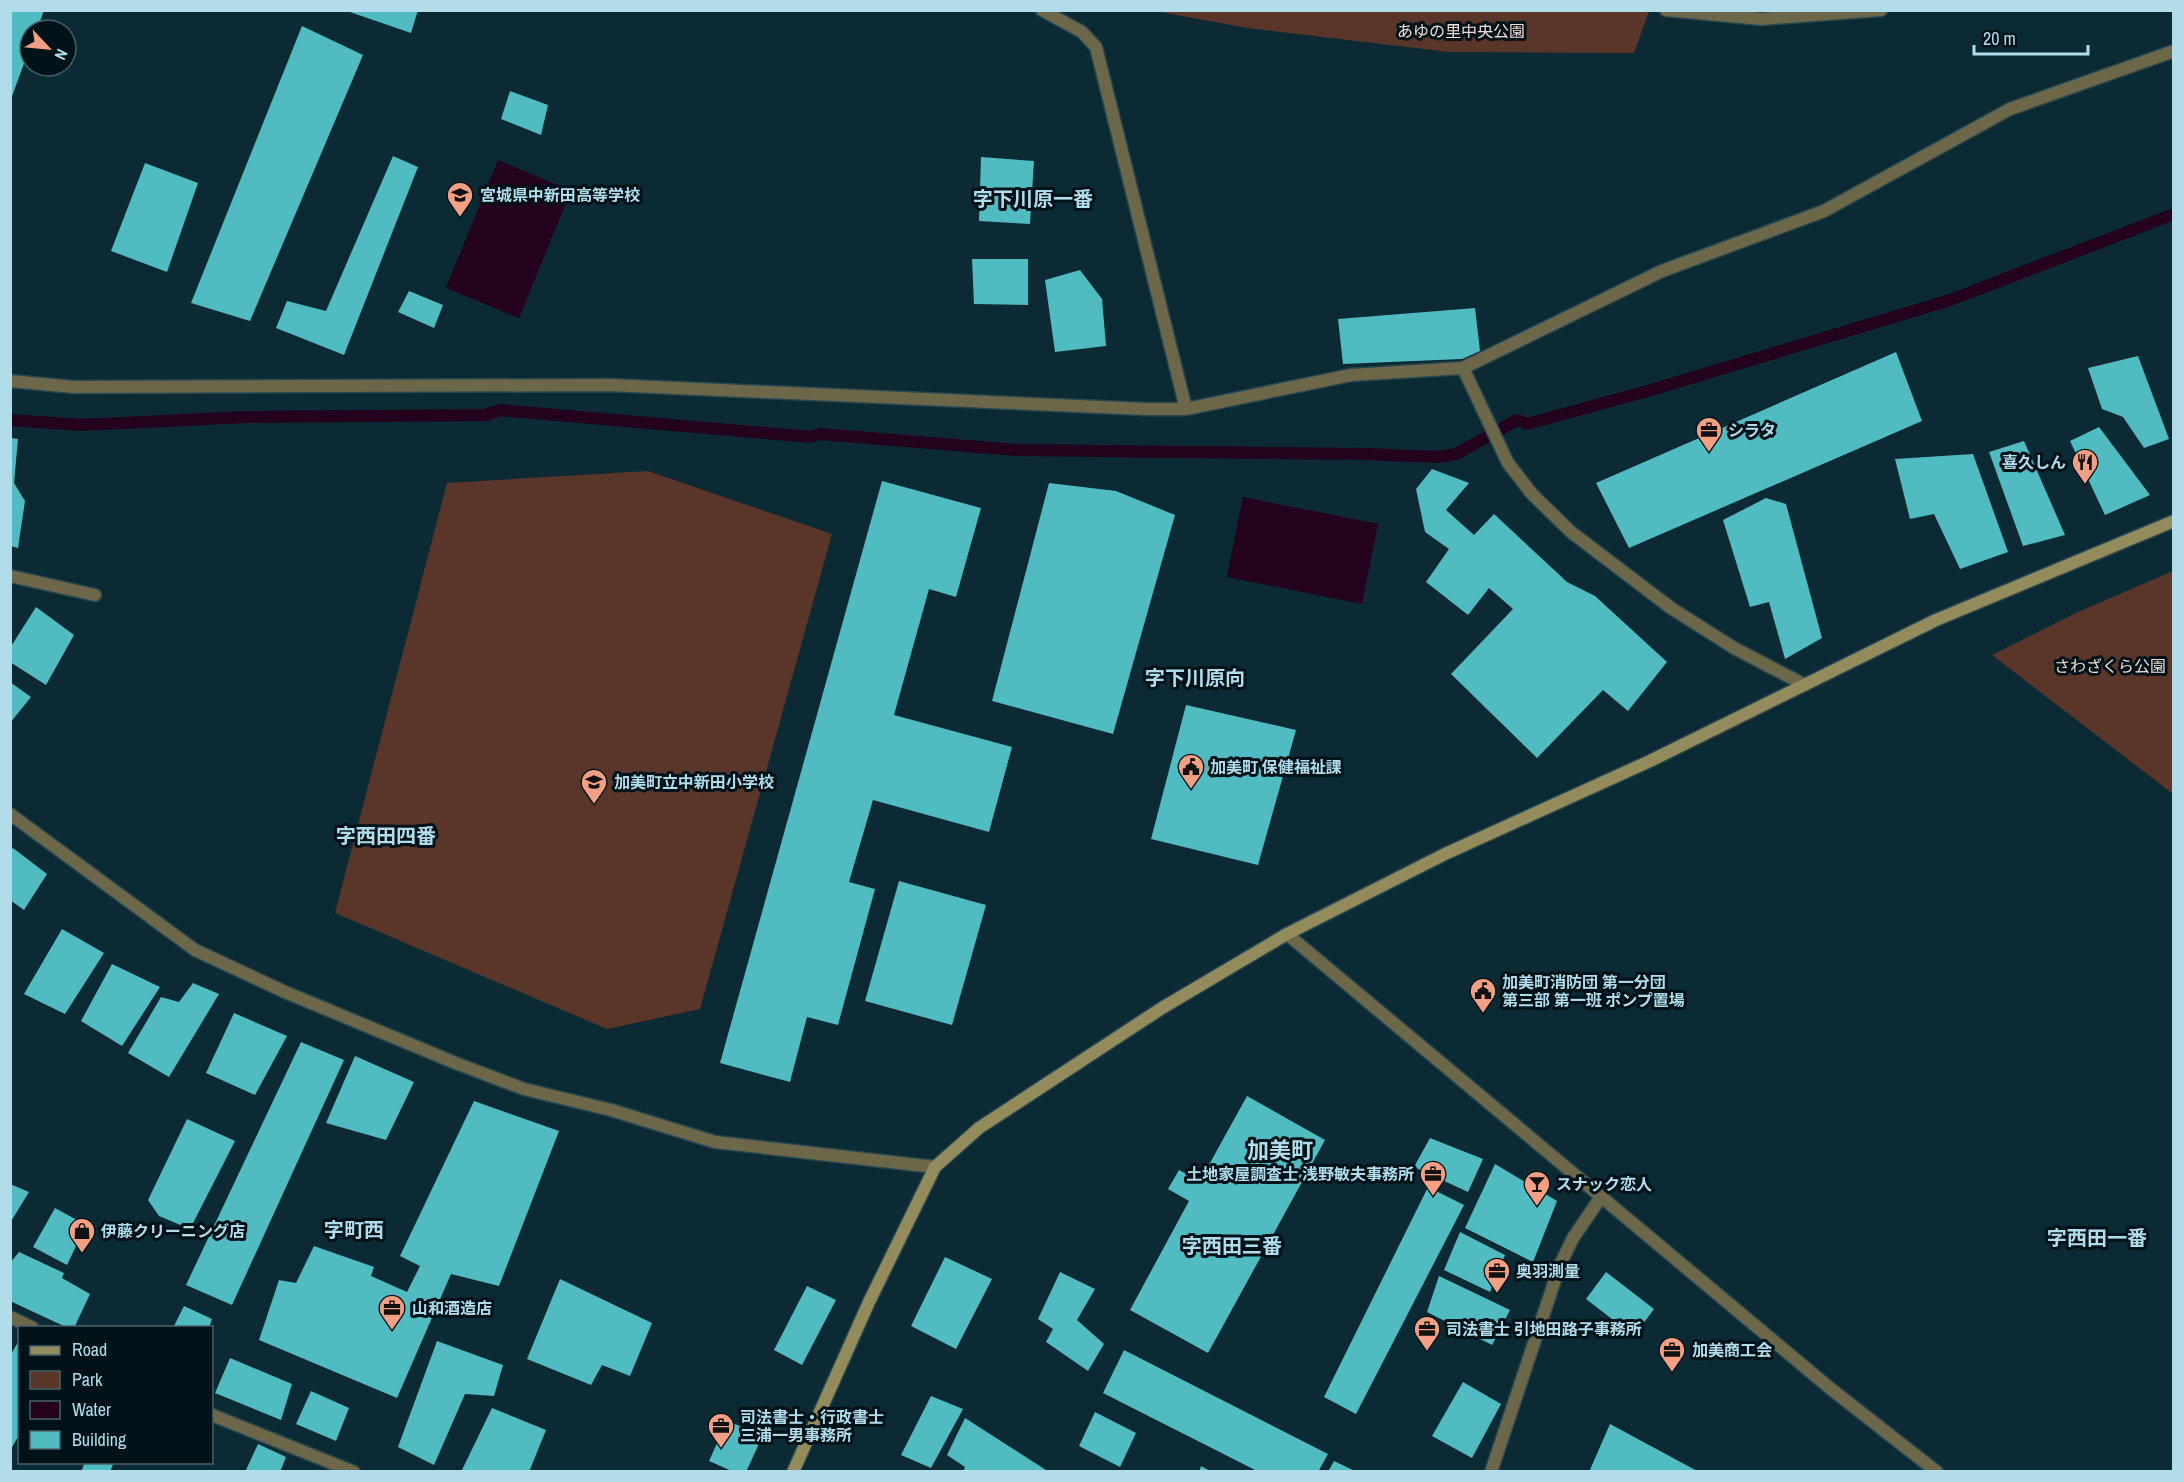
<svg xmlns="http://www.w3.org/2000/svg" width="2184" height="1482" viewBox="0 0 2184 1482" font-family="'Archivo Narrow','Noto Sans JP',sans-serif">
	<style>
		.green { fill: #5a3529 }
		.water { fill: #24011c }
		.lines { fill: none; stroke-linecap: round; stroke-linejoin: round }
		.stream { stroke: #24011c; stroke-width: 12 }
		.building { fill: #50bbc0 }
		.street-casing { stroke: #264650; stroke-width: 15 }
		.secondary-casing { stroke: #264650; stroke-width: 15 }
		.street { stroke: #6c6749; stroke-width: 12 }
		.secondary { stroke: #948b5c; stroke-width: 12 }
		.labels { text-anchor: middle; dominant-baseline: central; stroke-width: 6; stroke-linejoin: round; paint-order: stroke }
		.park-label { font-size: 16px; fill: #f1dcd6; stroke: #011218 }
		.poi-label { font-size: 16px; font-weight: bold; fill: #b1dcea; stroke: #011218; text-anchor: start }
		.quarter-label { font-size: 20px; font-weight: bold; fill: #b1dcea; stroke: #011218 }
		.district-label { font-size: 22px; font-weight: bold; fill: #b1dcea; stroke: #011218 }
	</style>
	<rect width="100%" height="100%" fill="#0b2a33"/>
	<!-- green -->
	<path class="green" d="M1155 11 1649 10V11L1634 53 1449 52 1247 28Z
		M648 471 832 534 700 1009 607 1029 335 913 447 483Z
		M2173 571V794L1992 655 2078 612Z"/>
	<!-- water -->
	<path class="water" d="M498 160 571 191 519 318 446 288Z
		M1243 497 1378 524 1362 604 1227 577Z"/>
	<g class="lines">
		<!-- stream -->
		<path class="stream" d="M10 420 82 425 246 417 486 415 500 410 810 437 820 434 1016 450 1365 454 1439 457 1456 454 1517 420 1527 424 1651 390 1950 300 2174 214"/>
	</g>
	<!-- building -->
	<path class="building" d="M10 10H44L37 30H30V47L11 99Z
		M344 10H418L411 33Z
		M302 26 363 55 250 321 191 303Z
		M510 91 548 105 541 135 501 119Z
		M393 156 418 167 344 355 276 328 287 301 326 311Z
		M981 157 1034 161 1030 224 979 221Z
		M145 163 198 183 167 272 111 251Z
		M972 259H1028V305L974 304Z
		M1080 270 1102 299 1106 346 1055 352 1045 280Z
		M409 291 443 305 434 328 398 312Z
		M1475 308 1480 351 1462 359 1343 364 1338 319Z
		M1896 352 1922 421 1629 548 1596 483Z
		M2138 356 2169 439 2144 448 2123 417 2102 409 2088 368Z
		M2099 427 2150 495 2105 515 2070 441Z
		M10 438 18 439 14 483 25 501 18 548 10 546Z
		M2024 441 2065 535 2023 546 1989 452Z
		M1973 454 2008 552 1960 569 1934 514 1910 519 1895 459Z
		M1432 469 1469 483 1446 510 1474 535 1494 514 1567 582 1595 596 1667 662 1628 711 1603 690 1537 758 1451 674 1513 609 1489 588 1468 615 1426 582 1449 549 1425 532 1416 489Z
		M882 481 981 508 956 597 929 589 894 715 1012 747 989 832 873 800 849 882 875 889 838 1025 807 1017 790 1082 720 1063Z
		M1049 483 1116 491 1175 515 1113 734 992 701Z
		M1766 498 1786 504 1822 638 1785 659 1769 602 1750 607 1723 520Z
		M36 607 74 635 46 685 10 662V648Z
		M10 682 31 697 10 723Z
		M1186 705 1296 730 1258 865 1151 839Z
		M13 848 47 874 24 910 10 900V852Z
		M899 881 986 905 952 1025 865 1001Z
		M62 929 104 953 65 1014 24 994Z
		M112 964 160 987 122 1046 81 1021Z
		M193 983 219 994 169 1077 128 1053 161 997 179 1002Z
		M234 1013 287 1036 255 1095 206 1073Z
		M301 1042 344 1060 232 1305 186 1285Z
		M355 1056 414 1082 386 1140 326 1123Z
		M1247 1096 1325 1140 1208 1353 1130 1310 1189 1201 1168 1189 1179 1170 1200 1181Z
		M474 1101 559 1131 499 1286 451 1274 397 1398 259 1340 279 1280 296 1283 314 1246 374 1267 371 1276 407 1292 420 1266 400 1256Z
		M187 1119 235 1141 190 1229 159 1216 148 1200Z
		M1430 1138 1483 1159 1468 1192 1414 1167Z
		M1495 1164 1557 1201 1533 1262 1465 1228Z
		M10 1184 29 1192 10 1223Z
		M1428 1187 1464 1205 1356 1414 1324 1397Z
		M55 1208 86 1225 67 1265 33 1247Z
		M1460 1232 1505 1255 1490 1292 1444 1270Z
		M19 1252 64 1273 62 1278 90 1294 74 1328H68L10 1301V1263Z
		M945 1257 992 1279 956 1349 911 1326Z
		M1060 1272 1095 1289 1077 1320 1104 1344 1088 1371 1046 1342 1053 1329 1038 1319Z
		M1606 1272 1654 1309 1634 1336 1586 1299Z
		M1439 1276 1510 1310 1492 1345 1427 1312Z
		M560 1279 652 1323 630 1376 602 1365 591 1385 527 1359Z
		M807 1286 836 1300 802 1365 774 1350Z
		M184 1306 212 1319 209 1328H173Z
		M437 1341 503 1365 494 1396 465 1394 434 1465 398 1447Z
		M18 1342 20 1344V1433L10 1451V1356Z
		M1124 1350 1328 1454 1318 1472H1259L1103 1393Z
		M230 1358 292 1384 281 1420 215 1393Z
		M1463 1382 1501 1404 1472 1458 1432 1436Z
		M311 1391 349 1408 336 1441 296 1424Z
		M931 1396 963 1409 931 1468 901 1455Z
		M492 1408 546 1430 529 1472H461Z
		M1095 1412 1136 1433 1120 1467 1079 1446Z
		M965 1418 1049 1472H963L965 1467 947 1455Z
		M727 1421 763 1435 746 1472H734L709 1461Z
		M1610 1424 1699 1472H1589Z
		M258 1444 286 1457 280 1472H249L246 1470Z
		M1334 1461 1357 1472H1328Z
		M85 1462H114L110 1472H81Z
		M1201 1466 1212 1472H1199Z"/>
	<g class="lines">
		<!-- street casing -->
		<g class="street-casing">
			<path id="street" d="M1042 10 1082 32 1096 47 1186 409
				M1666 10 1761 19 1881 10
				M1463 368 1508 463 1532 494 1571 532 1671 608 1734 648 1805 685
				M10 381 74 387 610 385 1145 409H1186L1351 375 1463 368 1662 271 1824 211 2010 109 2174 51
				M10 576 95 595
				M10 814 195 950 285 992 458 1064 524 1089 611 1110 715 1142 935 1167
				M1287 934 1831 1389 1937 1472
				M10 1317 33 1328
				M212 1415 354 1472
				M1491 1472 1560 1265 1573 1238 1601 1197"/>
		</g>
		<!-- secondary casing -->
		<g class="secondary-casing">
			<path id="secondary" d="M793 1472 869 1302 935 1167 979 1128 1162 1008 1287 934 1445 854 1650 761 1936 620 2174 521"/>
		</g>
		<!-- street -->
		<use href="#street" class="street"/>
		<!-- secondary -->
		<use href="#secondary" class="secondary"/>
	</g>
	<!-- icons -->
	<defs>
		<g id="school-pin" transform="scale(1.35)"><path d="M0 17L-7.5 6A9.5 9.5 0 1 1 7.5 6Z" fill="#f39f83" stroke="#011218"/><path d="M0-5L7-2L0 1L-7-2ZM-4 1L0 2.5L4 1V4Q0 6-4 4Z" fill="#111"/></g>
		<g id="office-pin" transform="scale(1.35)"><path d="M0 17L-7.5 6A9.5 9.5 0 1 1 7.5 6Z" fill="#f39f83" stroke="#011218"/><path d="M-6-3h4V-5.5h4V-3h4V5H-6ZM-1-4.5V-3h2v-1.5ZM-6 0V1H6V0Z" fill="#111"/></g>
		<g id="restaurant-pin" transform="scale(1.35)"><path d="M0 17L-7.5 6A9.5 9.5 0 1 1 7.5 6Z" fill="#f39f83" stroke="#011218"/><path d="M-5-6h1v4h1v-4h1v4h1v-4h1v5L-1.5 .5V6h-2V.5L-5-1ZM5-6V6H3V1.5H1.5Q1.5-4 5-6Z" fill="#111"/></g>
		<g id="civic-pin" transform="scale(1.35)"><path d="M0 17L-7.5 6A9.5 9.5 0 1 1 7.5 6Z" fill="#f39f83" stroke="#011218"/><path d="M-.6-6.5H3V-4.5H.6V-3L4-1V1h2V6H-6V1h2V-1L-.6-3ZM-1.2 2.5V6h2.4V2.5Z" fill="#111"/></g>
		<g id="bar-pin" transform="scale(1.35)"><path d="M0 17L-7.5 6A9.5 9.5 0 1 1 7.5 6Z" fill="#f39f83" stroke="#011218"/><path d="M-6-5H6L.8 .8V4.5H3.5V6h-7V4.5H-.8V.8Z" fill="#111"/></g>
		<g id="shop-pin" transform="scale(1.35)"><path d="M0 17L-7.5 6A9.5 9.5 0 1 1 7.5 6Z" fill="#f39f83" stroke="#011218"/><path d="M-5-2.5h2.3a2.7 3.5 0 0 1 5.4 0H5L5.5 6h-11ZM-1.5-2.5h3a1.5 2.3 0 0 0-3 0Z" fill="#111"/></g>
	</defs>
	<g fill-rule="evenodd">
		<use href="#school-pin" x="460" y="195"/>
		<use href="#office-pin" x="1709" y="430"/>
		<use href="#restaurant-pin" x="2085" y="462"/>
		<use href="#civic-pin" x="1191" y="767"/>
		<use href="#school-pin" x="594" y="782"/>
		<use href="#civic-pin" x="1483" y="991"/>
		<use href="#office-pin" x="1433" y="1174"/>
		<use href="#bar-pin" x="1537" y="1184"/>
		<use href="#shop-pin" x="82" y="1231"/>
		<use href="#office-pin" x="1497" y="1271"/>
		<use href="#office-pin" x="392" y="1308"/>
		<use href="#office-pin" x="1427" y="1329"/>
		<use href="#office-pin" x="1672" y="1350"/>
		<use href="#office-pin" x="721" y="1426"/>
	</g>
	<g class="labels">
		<!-- park labels -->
		<g class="park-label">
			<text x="1461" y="31">あゆの里中央公園</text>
			<text x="2110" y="666">さわざくら公園</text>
		</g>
		<!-- poi labels -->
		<g class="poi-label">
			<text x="480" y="195">宮城県中新田高等学校</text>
			<text x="1728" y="430">シラタ</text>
			<text x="2066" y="462" text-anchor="end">喜久しん</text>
			<text x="1210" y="767">加美町 保健福祉課</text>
			<text x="614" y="782">加美町立中新田小学校</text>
			<text x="1502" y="982">加美町消防団 第一分団<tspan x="1502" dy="18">第三部 第一班 ポンプ置場</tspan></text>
			<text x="1414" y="1174" text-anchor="end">土地家屋調査士 浅野敏夫事務所</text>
			<text x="1556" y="1184">スナック恋人</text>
			<text x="101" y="1231">伊藤クリーニング店</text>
			<text x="1516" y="1271">奥羽測量</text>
			<text x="412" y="1308">山和酒造店</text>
			<text x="1446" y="1329">司法書士 引地田路子事務所</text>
			<text x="1692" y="1350">加美商工会</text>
			<text x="740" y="1417">司法書士・行政書士<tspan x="740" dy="18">三浦一男事務所</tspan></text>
		</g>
		<!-- quarter labels -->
		<g class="quarter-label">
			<text x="1033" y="198">字下川原一番</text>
			<text x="1195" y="677">字下川原向</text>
			<text x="386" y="835">字西田四番</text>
			<text x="354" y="1229">字町西</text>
			<text x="2097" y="1237">字西田一番</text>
			<text x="1232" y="1245">字西田三番</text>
		</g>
		<!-- district labels -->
		<g class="district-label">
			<text x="1280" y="1150">加美町</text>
		</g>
	</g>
	<!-- border -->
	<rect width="2184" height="1482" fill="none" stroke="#b1dcea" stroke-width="24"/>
	<!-- legend -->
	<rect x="18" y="1326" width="195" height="138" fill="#011218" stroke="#47636c" stroke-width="1.5"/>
	<rect x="30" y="1346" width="30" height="9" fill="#948b5c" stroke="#47636c" stroke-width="1.5"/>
	<text x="72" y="1356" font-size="18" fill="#b1dcea">Road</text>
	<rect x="30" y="1371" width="30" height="18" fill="#5a3529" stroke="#47636c" stroke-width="1.5"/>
	<text x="72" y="1386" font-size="18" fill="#b1dcea">Park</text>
	<rect x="30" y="1401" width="30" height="18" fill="#24011c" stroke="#47636c" stroke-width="1.5"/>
	<text x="72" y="1416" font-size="18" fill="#b1dcea">Water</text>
	<rect x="30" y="1431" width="30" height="18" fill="#50bbc0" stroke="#47636c" stroke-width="1.5"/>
	<text x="72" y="1446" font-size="18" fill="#b1dcea">Building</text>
	<!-- north arrow -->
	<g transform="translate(48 48) rotate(116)"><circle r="28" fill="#011218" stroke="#47636c" stroke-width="1.5"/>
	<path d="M0-4.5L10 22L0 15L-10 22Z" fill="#f39f83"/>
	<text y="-9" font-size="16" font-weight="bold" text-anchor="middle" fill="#b1dcea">N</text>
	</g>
	<!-- scale -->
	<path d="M1974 45v9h114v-9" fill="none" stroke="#b1dcea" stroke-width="3"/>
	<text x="1983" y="45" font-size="18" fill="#b1dcea" stroke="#011218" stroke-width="4.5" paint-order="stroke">20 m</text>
</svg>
